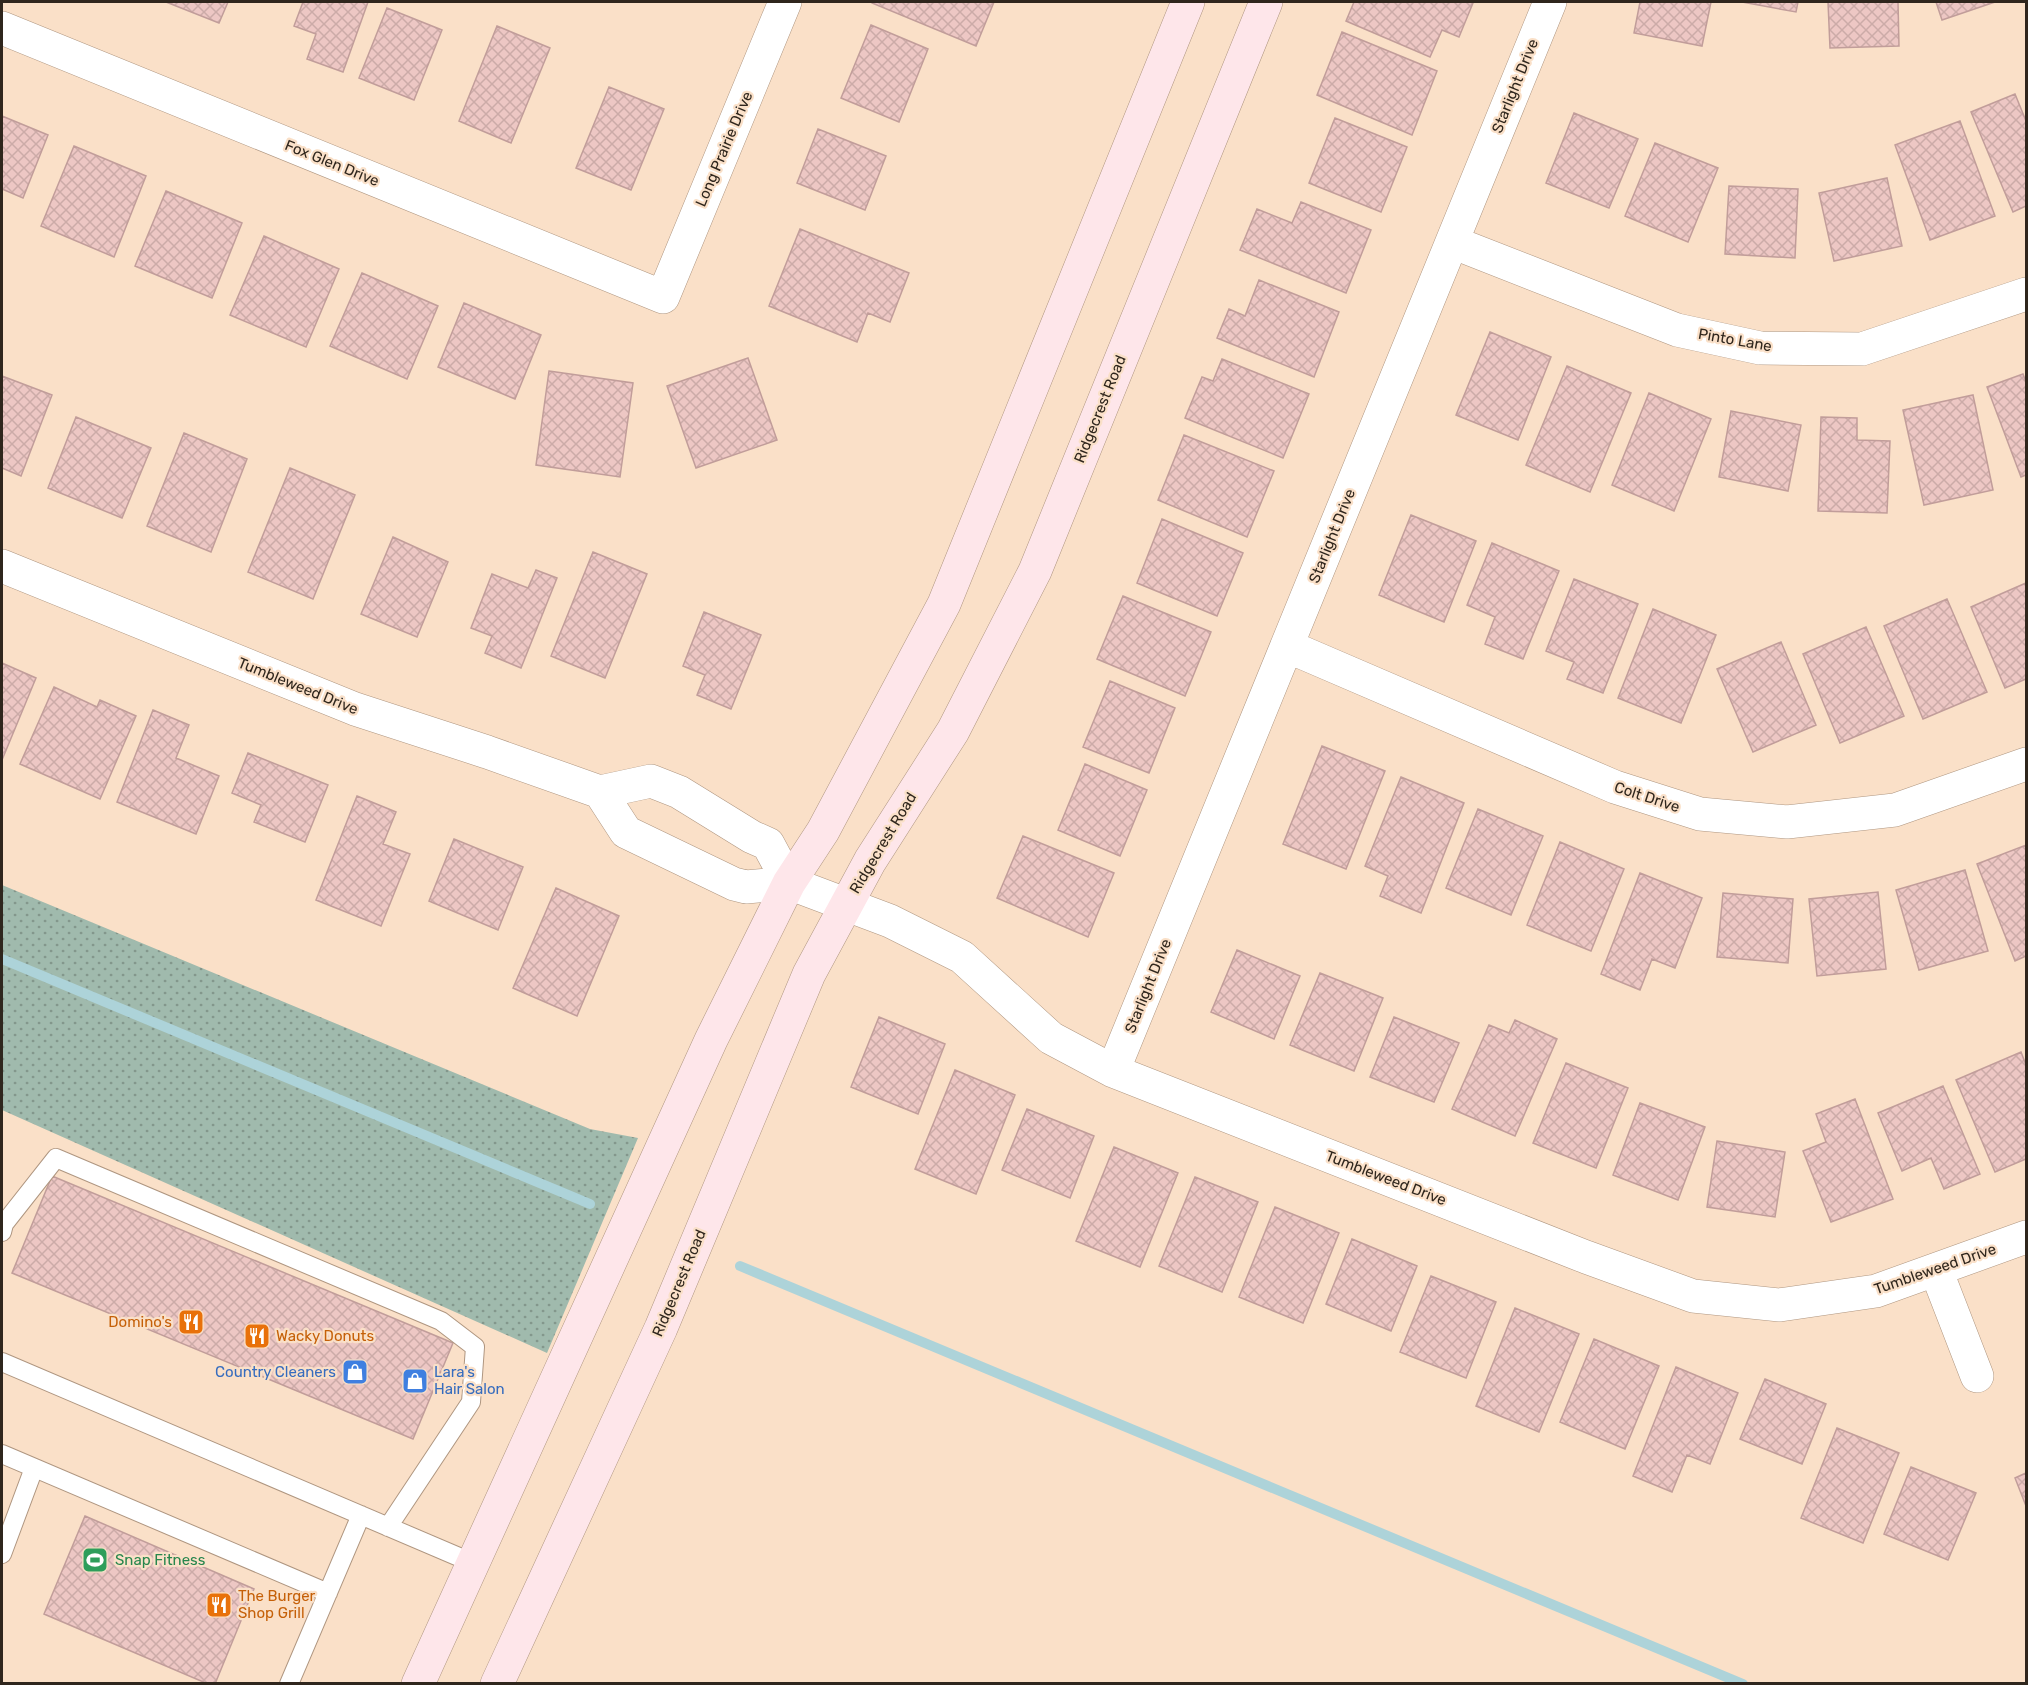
<svg xmlns="http://www.w3.org/2000/svg" width="2028" height="1685" viewBox="0 0 2028 1685" font-family="Rubik,sans-serif">
	<style>
		.grass { fill: url(#grass-dots) }
		.lines { fill: none; stroke-linecap: round; stroke-linejoin: round }
		.stream { stroke: #add3d9; stroke-width: 10 }
		.building { fill: url(#building-cross-hatch); stroke: #c19d9a; stroke-width: 1.5 }
		.lane-casing { stroke: #af9680; stroke-width: 20 }
		.street-casing { stroke: #af9680; stroke-width: 34 }
		.secondary-casing { stroke: #af9680; stroke-width: 34 }
		.lane { stroke: #fff; stroke-width: 18 }
		.street { stroke: #fff; stroke-width: 33 }
		.secondary { stroke: #fee6ea; stroke-width: 33 }
		.labels { text-anchor: middle; dominant-baseline: central; stroke-width: 4.5; stroke-linejoin: round; paint-order: stroke }
		.street-label { font-size: 15px; fill: #2f261d; stroke: #fae0c8 }
		.food-label { font-size: 15px; fill: #c56008; stroke: #fae0c8; text-anchor: start }
		.shop-label { font-size: 15px; fill: #366cbe; stroke: #fae0c8; text-anchor: end }
		.leisure-label { font-size: 15px; fill: #27864d; stroke: #fae0c8; text-anchor: start }
	</style>
	<defs>
		<pattern id="grass-dots" width="8" height="8" patternUnits="userSpaceOnUse" patternTransform="scale(1.5)"><rect width="8" height="8" fill="#a0baad"/><path d="M2 2h.1M6 6h.1" fill="none" stroke="#83978c" stroke-width="1.8" stroke-linecap="round"/></pattern>
		<pattern id="building-cross-hatch" width="8" height="8" patternUnits="userSpaceOnUse" patternTransform="scale(1.5)"><rect width="8" height="8" fill="#edc7c4"/><path d="M0 0l8 8M0 8l8-8" fill="none" stroke="#ccaba8"/></pattern>
	</defs>
	<rect width="100%" height="100%" fill="#fae0c8"/>
	<!-- grass -->
	<path class="grass" d="M2 885 590 1129 638 1138 547 1353 2 1110Z"/>
	<g class="lines">
		<!-- stream -->
		<path class="stream" d="M2 959 590 1204
			M740 1266 1743 1684"/>
	</g>
	<!-- building -->
	<path class="building" d="M166 2H228L219 23Z
		M303 2H368L343 72 307 59 316 34 294 26Z
		M872 2H994L976 46 872 3Z
		M1354 2H1470L1473 3 1459 37 1442 30 1430 57 1346 21Z
		M1640 2H1711L1702 46 1634 33Z
		M1742 2H1798L1796 12Z
		M1828 2H1898L1899 46 1830 48Z
		M1936 2H1995L1942 20Z
		M387 8 442 30 414 100 359 78Z
		M871 25 928 49 899 122 841 98Z
		M497 26 550 48 511 143 459 121Z
		M1342 32 1437 71 1412 135 1317 95Z
		M609 87 664 109 631 190 576 168Z
		M2015 94 2026 121V206L2013 212 1971 112Z
		M1574 113 1638 139 1609 208 1546 183Z
		M2 116 48 135 23 198 2 189Z
		M1335 118 1407 147 1381 212 1309 183Z
		M1960 121 1995 216 1930 240 1895 145Z
		M818 129 886 156 865 210 797 183Z
		M1655 143 1718 168 1688 242 1625 216Z
		M74 146 146 176 114 257 41 226Z
		M1887 178 1902 246 1834 261 1819 193Z
		M1729 186 1798 189 1795 258 1725 254Z
		M166 191 242 223 212 298 135 266Z
		M1301 202 1371 230 1346 293 1240 250 1257 209 1292 223Z
		M800 229 909 273 890 322 868 313 857 342 769 306Z
		M264 236 339 269 306 347 230 315Z
		M362 273 438 306 407 379 330 346Z
		M1259 280 1339 312 1314 377 1217 338 1229 309 1245 316Z
		M464 303 541 335 515 399 438 367Z
		M1490 332 1551 357 1518 440 1456 415Z
		M748 358 777 440 696 468 667 386Z
		M1222 359 1309 394 1283 458 1185 418 1202 377 1213 381Z
		M1567 366 1631 393 1590 492 1526 465Z
		M549 371 633 383 620 477 536 465Z
		M2023 374 2026 382V475L2021 477 1987 387Z
		M2 376 52 395 21 476 2 468Z
		M1649 393 1711 419 1674 511 1612 485Z
		M1973 395 1993 490 1924 505 1903 410Z
		M1731 411 1801 425 1788 491 1719 477Z
		M76 417 151 448 122 518 48 488Z
		M1821 417 1857 418V440L1890 441 1887 513 1818 511Z
		M184 433 247 459 211 552 147 526Z
		M1184 435 1274 471 1247 537 1158 500Z
		M290 468 355 495 313 599 248 572Z
		M1411 515 1476 541 1444 622 1379 595Z
		M1162 519 1243 553 1217 616 1137 583Z
		M393 537 448 562 417 637 361 614Z
		M1492 543 1559 571 1523 659 1485 644 1495 617 1467 605Z
		M593 552 647 574 605 678 551 656Z
		M536 570 557 578 521 668 485 653 492 636 471 628 492 574 528 588Z
		M1574 579 1638 604 1603 693 1567 679 1574 662 1546 651Z
		M2026 583V679L2005 688 1971 607Z
		M1123 596 1211 632 1185 696 1097 659Z
		M1947 599 1987 692 1923 719 1884 626Z
		M1653 609 1716 635 1681 723 1618 698Z
		M704 612 761 635 731 709 697 695 705 675 683 666Z
		M1866 627 1904 716 1840 743 1803 654Z
		M1781 642 1816 725 1753 752 1717 669Z
		M2 663 36 678 2 760Z
		M1110 681 1175 708 1149 773 1083 747Z
		M54 687 97 707 100 700 136 716 100 799 20 764Z
		M153 710 189 725 176 758 219 776 196 834 117 802Z
		M1322 746 1385 771 1346 869 1283 844Z
		M248 753 328 785 305 842 254 822 261 805 232 793Z
		M1085 764 1147 790 1120 856 1058 830Z
		M1401 777 1464 803 1421 913 1380 896 1388 876 1365 866Z
		M357 796 396 812 383 844 410 854 381 926 316 900Z
		M1478 809 1543 836 1511 915 1446 888Z
		M1023 836 1114 873 1088 937 997 898Z
		M454 839 523 867 498 930 429 901Z
		M1560 842 1624 869 1591 951 1527 925Z
		M2026 845V956L2015 961 1977 864Z
		M1965 870 1988 951 1919 970 1896 890Z
		M1640 873 1702 898 1675 968 1652 959 1640 990 1601 974Z
		M556 888 619 916 577 1016 513 988Z
		M1878 892 1886 969 1817 976 1809 899Z
		M1723 893 1793 899 1788 963 1717 957Z
		M1237 950 1300 976 1274 1039 1211 1012Z
		M1320 973 1383 998 1354 1071 1290 1045Z
		M879 1017 945 1044 918 1114 851 1087Z
		M1394 1017 1459 1043 1434 1102 1370 1077Z
		M1515 1020 1557 1039 1515 1136 1452 1109 1489 1025 1509 1033Z
		M2021 1052 2026 1065V1159L1995 1172 1956 1080Z
		M1566 1063 1628 1088 1596 1168 1533 1143Z
		M955 1070 1015 1095 976 1194 915 1169Z
		M1943 1086 1980 1174 1944 1189 1931 1158 1902 1171 1878 1113Z
		M1855 1099 1893 1199 1831 1222 1803 1151 1826 1142 1816 1114Z
		M1640 1103 1705 1127 1678 1200 1613 1175Z
		M1027 1109 1094 1136 1070 1198 1002 1170Z
		M1717 1141 1785 1152 1775 1217 1707 1207Z
		M1114 1147 1178 1173 1140 1267 1076 1241Z
		M52 1176 453 1343 413 1439 12 1273Z
		M1195 1177 1258 1202 1222 1292 1159 1266Z
		M1275 1207 1339 1233 1303 1323 1239 1297Z
		M1352 1239 1417 1266 1391 1331 1326 1304Z
		M1431 1276 1496 1302 1466 1378 1400 1352Z
		M1515 1308 1579 1334 1539 1432 1476 1406Z
		M1594 1339 1659 1366 1625 1449 1560 1422Z
		M1676 1367 1738 1393 1710 1464 1687 1455 1672 1492 1633 1476Z
		M1765 1379 1826 1404 1802 1464 1740 1439Z
		M1837 1428 1899 1453 1863 1543 1801 1518Z
		M1911 1467 1976 1493 1948 1560 1884 1534Z
		M2026 1473V1506L2015 1478Z
		M85 1516 254 1589 215 1684H208L44 1614Z"/>
	<g class="lines">
		<!-- lane casing -->
		<g class="lane-casing">
			<path id="lane" d="M2 1232 4 1224 56 1158 441 1321 475 1347 471 1402 388 1527
				M2 1362 473 1563
				M2 1454 328 1593
				M2 1554 34 1468
				M289 1684 361 1515"/>
		</g>
		<!-- street casing -->
		<g class="street-casing">
			<path id="street" d="M2 28 663 297 785 2
				M1452 242 1677 330 1760 348 1862 349 2026 294
				M2 566 355 709 487 752 600 792 651 781 679 792 752 837 768 844 789 883
				M1287 646 1615 787 1700 814 1787 822 1895 810 2026 764
				M600 792 626 832 734 884 746 887 789 883 890 921 962 957 1051 1038 1113 1071 1586 1257 1693 1296 1780 1305 1876 1291 2026 1237
				M1113 1071 1550 2
				M1936 1270 1977 1376"/>
		</g>
		<!-- secondary casing -->
		<g class="secondary-casing">
			<path id="secondary" d="M418 1684 711 1040 789 883 823 831 944 604 1188 2
				M497 1684 661 1328 809 974 870 861 953 731 1035 571 1266 2"/>
		</g>
		<!-- lane -->
		<use href="#lane" class="lane"/>
		<!-- street -->
		<use href="#street" class="street"/>
		<!-- secondary -->
		<use href="#secondary" class="secondary"/>
	</g>
	<!-- icons -->
	<defs>
		<g id="restaurant-square" transform="scale(1.35)"><rect x="-9" y="-9" width="18" height="18" rx="4" fill="#e8710a" stroke="#fae0c8"/><path d="M-5-6h1v4h1v-4h1v4h1v-4h1v5L-1.5 .5V6h-2V.5L-5-1ZM5-6V6H3V1.5H1.5Q1.5-4 5-6Z" fill="#fff"/></g>
		<g id="shop-square" transform="scale(1.35)"><rect x="-9" y="-9" width="18" height="18" rx="4" fill="#3f7fe0" stroke="#fae0c8"/><path d="M-5-2.5h2.3a2.7 3.5 0 0 1 5.4 0H5L5.5 6h-11ZM-1.5-2.5h3a1.5 2.3 0 0 0-3 0Z" fill="#fff"/></g>
		<g id="stadium-square" transform="scale(1.35)"><rect x="-9" y="-9" width="18" height="18" rx="4" fill="#2e9e5b" stroke="#fae0c8"/><path d="M0-5a6.5 5 0 1 0 0 10a6.5 5 0 1 0 0-10ZM-3.5-1.8h7v3.6h-7Z" fill="#fff"/></g>
	</defs>
	<g fill-rule="evenodd">
		<use href="#restaurant-square" x="191" y="1322"/>
		<use href="#restaurant-square" x="257" y="1336"/>
		<use href="#shop-square" x="355" y="1372"/>
		<use href="#shop-square" x="415" y="1381"/>
		<use href="#stadium-square" x="95" y="1560"/>
		<use href="#restaurant-square" x="219" y="1605"/>
	</g>
	<g class="labels">
		<!-- street labels -->
		<g class="street-label">
			<text transform="translate(1515 86) rotate(-68)">Starlight Drive</text>
			<text transform="translate(724 149) rotate(-67)">Long Prairie Drive</text>
			<text transform="translate(332 163) rotate(22)">Fox Glen Drive</text>
			<text transform="translate(1735 340) rotate(10)">Pinto Lane</text>
			<text transform="translate(1100 409) rotate(-68)">Ridgecrest Road</text>
			<text transform="translate(1332 536) rotate(-68)">Starlight Drive</text>
			<text transform="translate(298 686) rotate(22)">Tumbleweed Drive</text>
			<text transform="translate(1647 797) rotate(18)">Colt Drive</text>
			<text transform="translate(883 843) rotate(-59)">Ridgecrest Road</text>
			<text transform="translate(1148 986) rotate(-68)">Starlight Drive</text>
			<text transform="translate(1386 1178) rotate(21)">Tumbleweed Drive</text>
			<text transform="translate(1935 1269) rotate(-19)">Tumbleweed Drive</text>
			<text transform="translate(679 1283) rotate(-67)">Ridgecrest Road</text>
		</g>
		<!-- food labels -->
		<g class="food-label">
			<text x="172" y="1322" text-anchor="end">Domino's</text>
			<text x="276" y="1336">Wacky Donuts</text>
			<text x="238" y="1596">The Burger<tspan x="238" dy="17">Shop Grill</tspan></text>
		</g>
		<!-- shop labels -->
		<g class="shop-label">
			<text x="336" y="1372">Country Cleaners</text>
			<text x="434" y="1372" text-anchor="start">Lara's<tspan x="434" dy="17">Hair Salon</tspan></text>
		</g>
		<!-- leisure labels -->
		<g class="leisure-label">
			<text x="115" y="1560">Snap Fitness</text>
		</g>
	</g>
	<!-- border -->
	<rect width="2028" height="1685" fill="none" stroke="#2f261d" stroke-width="6"/>
</svg>
